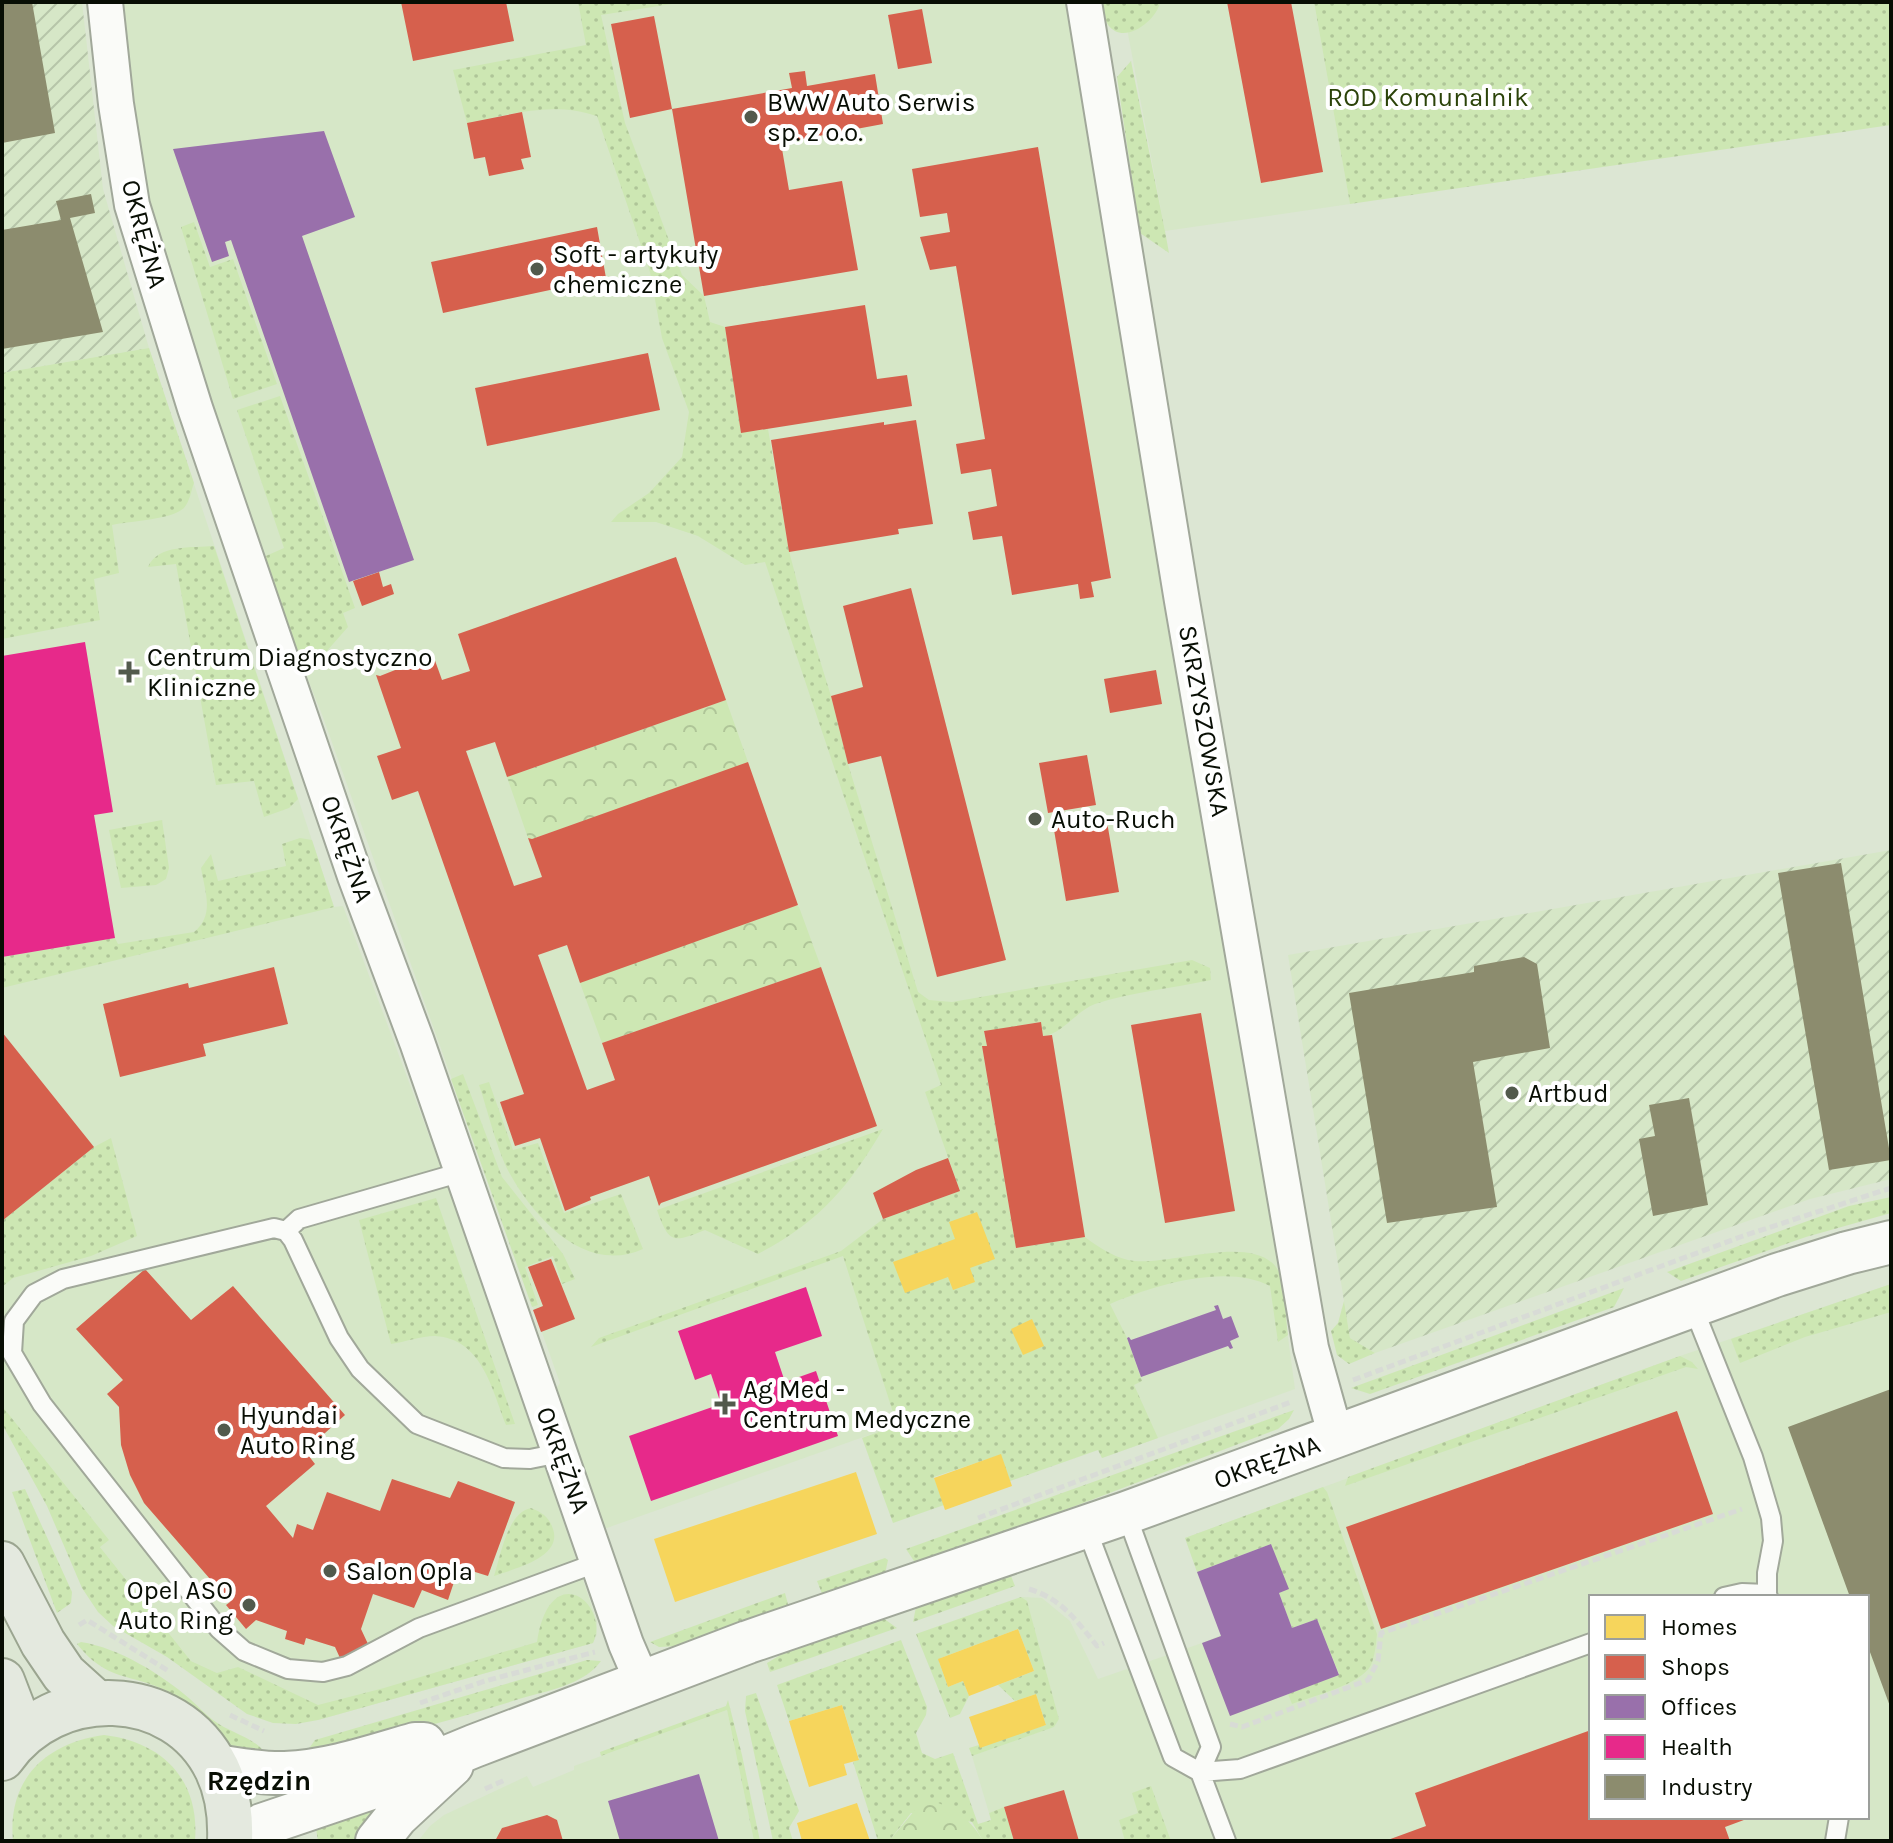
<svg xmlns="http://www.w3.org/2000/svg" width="1893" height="1843" viewBox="0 0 1893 1843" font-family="Karla,sans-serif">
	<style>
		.built { fill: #d6e7c7; fill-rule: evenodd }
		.industrial { fill: url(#industrial-furrows) }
		.grass { fill: url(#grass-dots) }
		.forest { fill: url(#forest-crowns) }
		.homes { fill: #f6d55c }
		.shops { fill: #d6604d }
		.offices { fill: #9970ab }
		.health { fill: #e7298a }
		.industry { fill: #8c8c6e }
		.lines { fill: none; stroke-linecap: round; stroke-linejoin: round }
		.service-casing { stroke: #a1a89a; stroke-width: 22 }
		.minor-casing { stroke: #a1a89a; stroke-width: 38 }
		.tertiary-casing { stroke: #a1a89a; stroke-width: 46 }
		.primary-casing { stroke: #9ba590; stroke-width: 48 }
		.path { stroke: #d8dbd6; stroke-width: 5; stroke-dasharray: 8 4; stroke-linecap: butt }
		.service { stroke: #fafbf8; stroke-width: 18 }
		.minor { stroke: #fafbf8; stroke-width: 34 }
		.tertiary { stroke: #fafbf8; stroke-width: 42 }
		.primary { stroke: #e4e9df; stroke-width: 44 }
		.poi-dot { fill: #525a4c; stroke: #fff; stroke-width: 3 }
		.labels { text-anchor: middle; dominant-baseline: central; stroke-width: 8; stroke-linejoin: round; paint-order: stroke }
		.park-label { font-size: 26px; fill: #2b4309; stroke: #fff }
		.poi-label { font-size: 26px; fill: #080e04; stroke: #fff; text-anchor: start }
		.street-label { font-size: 26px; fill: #080e04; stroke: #fff }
		.neighbourhood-label { font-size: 28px; font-weight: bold; fill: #080e04; stroke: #fff }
	</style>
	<defs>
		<pattern id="industrial-furrows" width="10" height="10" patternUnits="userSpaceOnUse" patternTransform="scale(2)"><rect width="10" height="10" fill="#d6e7c7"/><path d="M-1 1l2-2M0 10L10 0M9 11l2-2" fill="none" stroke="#b6c5a9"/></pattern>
		<pattern id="grass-dots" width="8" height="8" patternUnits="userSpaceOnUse" patternTransform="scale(2)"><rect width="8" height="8" fill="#cde7b3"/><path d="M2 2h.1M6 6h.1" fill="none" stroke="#afc598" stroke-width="1.8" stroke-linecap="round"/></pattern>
		<pattern id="forest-crowns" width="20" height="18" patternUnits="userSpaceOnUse" patternTransform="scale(2)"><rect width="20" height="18" fill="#cde7b3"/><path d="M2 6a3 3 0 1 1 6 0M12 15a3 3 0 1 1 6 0" fill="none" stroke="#afc598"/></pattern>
	</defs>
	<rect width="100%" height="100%" fill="#dce6d3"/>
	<!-- built -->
	<path class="built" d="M116 2H578L581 17 685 2H1065L1107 238 1237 1022 1271 1212 1295 1389 1102 1458 1028 1297 844 1256 897 1425 604 1529 555 1390 560 1383 323 717 247 529 157 248 139 164Z
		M1122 2H1314L1350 204 1165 231Z
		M149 348 334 907 343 906 464 1229 597 1621V1634L593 1643 318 1720 191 1661 2 1424V373Z
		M1891 1284V1841H1014L1004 1807 989 1813 972 1756 1053 1727 1059 1719 1027 1602 1021 1597 1042 1598 1070 1621 1098 1679 1202 1643 1221 1635 1185 1538 1680 1356ZM1591 1597H1867V1817H1591Z
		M727 1710 754 1841H418L430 1826 444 1815 527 1776 533 1787 574 1770V1766Z"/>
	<!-- industrial -->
	<path class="industrial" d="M2 2H82L103 189 149 348 2 373Z
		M1891 850V1179L1810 1199 1375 1353 1350 1338 1288 955Z"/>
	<!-- grass -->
	<path class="grass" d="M578 2H685L601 15 625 123 682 275 704 296 710 322 725 327 741 432 768 429 789 551 805 612 831 696 848 764 918 992 929 1000 952 1002 1192 960 1210 968 1211 980C1174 988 1132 992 1095 1004 1076 1011 1063 1034 1043 1036L1040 1022 984 1032 987 1046 982 1047 1016 1248 1085 1237C1098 1247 1112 1256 1128 1260 1165 1269 1260 1228 1280 1274 1285 1286 1286 1321 1288 1335L1278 1342 1270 1286C1227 1263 1153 1285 1110 1304L1127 1338 1142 1381 1134 1385 1158 1438 1102 1458 1098 1450 1010 1481 1000 1455 934 1477 944 1505 893 1523 862 1438 897 1425 843 1256 591 1347 599 1338 841 1251 883 1219 960 1191 925 1092 941 1085 765 562 745 565 698 536 656 522H611L618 514 649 493 682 457 689 412 662 338 650 272 597 116C553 101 511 114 467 123L453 70 586 45Z
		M1102 2H1160C1158 17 1132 40 1115 31 1104 25 1103 13 1102 2Z
		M1314 2H1891V125L1350 204Z
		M1131 61 1165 231 1169 253 1140 233 1117 77Z
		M194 222 210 267 233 259 277 384 233 399 181 227Z
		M149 348 194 483C191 491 190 501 184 508 171 520 130 521 112 525L119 573 94 579 100 620 2 639V373Z
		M280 396 355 608 343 613 348 627 318 661 308 663 298 654 259 559 284 548 237 410Z
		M214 546 298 799 289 808 264 817 254 781 216 785 176 564 148 567C158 544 192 548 214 546Z
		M162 820 169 868 166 879 156 885 121 888 109 830Z
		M300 838 312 840 334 907 2 988V957L115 938 118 944 194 932C215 915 205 892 201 868L211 854 218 881 286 866 282 844Z
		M463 1074 502 1177 563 1254 575 1279 562 1284 553 1256 525 1267 538 1305 532 1307 451 1079Z
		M489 1082 513 1150 538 1143 564 1213 621 1194 643 1249C586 1275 535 1219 510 1174 497 1151 488 1111 479 1085Z
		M883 1129C848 1188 819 1222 758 1254L705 1230C673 1243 669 1244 657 1210Z
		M111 1138 137 1236 91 1256 13 1278 2 1287V1221L94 1147Z
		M1891 1197V1213L1806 1237 1681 1281 1667 1272 1849 1206Z
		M436 1198 515 1424 506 1425C492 1389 482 1339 435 1336 421 1336 405 1342 391 1344L359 1220Z
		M1891 1284V1312L1805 1337 1740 1363 1731 1339Z
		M1624 1288 1614 1307 1370 1394 1351 1388Z
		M1344 1301 1350 1338 1375 1353 1349 1364 1337 1355 1331 1331 1338 1323Z
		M1680 1356 1692 1362 1698 1369 1686 1367 1345 1486 1348 1477Z
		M2 1406 109 1540 100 1547 191 1661 217 1673 238 1667 318 1705 384 1688 537 1642C550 1556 611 1604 593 1643L318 1720 296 1724 273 1723 247 1714 167 1657 113 1626 98 1612 82 1588 47 1506 2 1424Z
		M1294 1410 1289 1419 1278 1429 999 1535 916 1564 906 1549Z
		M1323 1487 1327 1492 1377 1634C1376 1644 1375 1656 1371 1665 1361 1685 1312 1696 1292 1704L1288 1694 1339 1674 1317 1619 1292 1628 1279 1593 1288 1589 1271 1544 1197 1572 1185 1538Z
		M25 1489 72 1592 71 1603 57 1613 12 1492Z
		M531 1508C543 1513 549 1517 553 1529 563 1558 513 1569 494 1576 501 1555 507 1513 531 1508Z
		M885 1558 888 1560 885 1574 823 1596 817 1581Z
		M1011 1576 1015 1586 913 1622 916 1607Z
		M785 1593 789 1608 680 1646 659 1647 650 1642Z
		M1021 1597 1027 1601 1059 1719 1054 1727 972 1756 969 1748 1046 1725 1036 1694 1015 1701 998 1685 1034 1671 1018 1629 938 1659 948 1687 963 1681 969 1696 960 1714 950 1718 916 1634Z
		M883 1618 897 1628 770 1672 767 1663 782 1654Z
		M901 1640 927 1707 926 1715 916 1733 922 1753 935 1759 953 1753 978 1824 991 1820 989 1813 1004 1807 1014 1841H983L972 1822 911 1813 889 1841H878L853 1762 859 1759 842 1705 789 1721 777 1685Z
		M81 1642C119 1648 161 1674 190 1699 198 1706 205 1714 213 1720 234 1736 260 1737 271 1763 258 1758 242 1753 231 1745 210 1728 193 1705 169 1692 131 1673 107 1682 77 1644Z
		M587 1660 601 1661C584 1685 546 1691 519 1699 448 1722 378 1739 305 1754L315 1740 322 1738Z
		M756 1693 799 1811 789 1828 793 1841H773L745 1711 746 1696Z
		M728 1700 742 1755 760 1841H754L727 1710 601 1756 600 1752 726 1706Z
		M104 1735C163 1742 200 1780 195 1841H13C7 1779 46 1743 104 1735Z
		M1151 1786 1171 1841H1125L1119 1820 1138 1813 1132 1793Z
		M389 1795 354 1841H318L315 1822Z"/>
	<!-- forest -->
	<path class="forest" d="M726 700 748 762 745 765 532 839 528 838 507 777Z
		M795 905 799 907 821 967 602 1043 580 983 584 980Z
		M925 1798C953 1808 968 1815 983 1841H889Z"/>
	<!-- homes -->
	<path class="homes" d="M977 1212 995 1259 970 1268 975 1282 953 1290 948 1277 905 1293 893 1262 955 1239 949 1222Z
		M1032 1319 1044 1346 1023 1355 1011 1329Z
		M1001 1454 1012 1486 945 1510 934 1478Z
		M856 1472 877 1534 675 1602 654 1539Z
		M1018 1629 1034 1671 969 1696 963 1681 948 1687 938 1659Z
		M1036 1694 1046 1725 980 1748 969 1717Z
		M842 1705 859 1760 844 1764 847 1775 809 1787 789 1721Z
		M857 1803 870 1841H802L797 1823Z"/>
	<!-- shops -->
	<path class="shops" d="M401 2H506L514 41 413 61Z
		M1227 2H1291L1323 172 1261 183Z
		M922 9 932 63 898 69 888 15Z
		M654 16 672 109 630 118 611 24Z
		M805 71 807 86 875 74 883 124 781 143 789 190 842 181 858 270 704 296 672 109 792 88 789 73Z
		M522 112 531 157 521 159 524 169 489 176 485 157 474 159 467 123Z
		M1038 147 1111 578 1091 582 1094 597 1080 599 1078 584 1012 595 1002 536 973 540 968 512 997 506 991 469 961 474 956 444 985 439 956 266 930 270 920 237 950 232 947 213 920 217 912 169Z
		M597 227 606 278 443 313 431 262Z
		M865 305 877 379 907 375 912 406 741 433 725 327Z
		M648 353 660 410 487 446 475 388Z
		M916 420 933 524 898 529 899 534 789 552 771 440 884 422V425Z
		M676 557 726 700 507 777 495 742 466 751 514 886 542 877 528 838 532 839 748 762 798 905 580 983 567 945 538 955 587 1090 615 1080 602 1043 821 967 877 1126 661 1203 659 1206 649 1176 590 1197 591 1200 565 1211 540 1138 515 1146 500 1102 524 1094 418 791 392 800 377 756 401 748 376 675 380 676 433 655 442 680 470 671 458 634Z
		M379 572 383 587 391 584 394 594 362 606 353 581Z
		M911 588 1006 960 937 977 881 756 848 764 831 696 863 687 843 606Z
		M1156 670 1162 704 1110 713 1104 679Z
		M1087 755 1096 805 1048 813 1039 763Z
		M1106 816 1119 892 1066 901 1053 824Z
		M274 967 288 1024 203 1044 206 1056 120 1077 103 1004 188 983 189 988Z
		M1201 1013 1235 1211 1165 1223 1131 1025Z
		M1041 1022 1043 1036 1052 1035 1085 1237 1016 1248 982 1046H987L984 1031Z
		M2 1032 94 1147 2 1221Z
		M948 1158 960 1191 883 1219 873 1193 916 1170Z
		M551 1259 575 1319 541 1332 533 1310 543 1306 528 1267Z
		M145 1269 191 1320 233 1286 345 1415 305 1451 315 1464 266 1506 293 1538 297 1524 313 1530 327 1492 380 1511 392 1479 450 1498 458 1481 515 1502 488 1576 459 1567 448 1600 422 1590 414 1608 373 1594 361 1629 368 1644 340 1658 335 1647 306 1638 304 1645 285 1639 287 1631 256 1620 246 1629 226 1605 230 1602 144 1503 130 1475 121 1445 119 1407 107 1394 123 1380 76 1329Z
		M1677 1411 1713 1514 1381 1629 1346 1527Z
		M1591 1730V1817H1752L1725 1827 1730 1841H1385L1426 1826 1415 1793Z
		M1064 1790 1079 1841H1014L1004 1807Z
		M547 1815 557 1820 563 1841H495L502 1828Z"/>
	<!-- offices -->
	<path class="offices" d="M324 131 355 217 302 236 414 560 349 582 231 240 225 242 229 256 212 262 173 149Z
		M1218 1305 1223 1319 1231 1316 1239 1337 1230 1341 1233 1348 1230 1349 1228 1346 1141 1377 1127 1338 1129 1337 1131 1340 1216 1310 1214 1306Z
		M1271 1544 1289 1589 1279 1593 1292 1628 1317 1619 1339 1675 1230 1716 1202 1643 1221 1636 1197 1572Z
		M699 1774 719 1841H620L608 1801Z"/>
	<!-- health -->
	<path class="health" d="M85 642 113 812 94 815 115 938 2 957V656Z
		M806 1287 822 1336 775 1352 785 1382 816 1371 838 1436 651 1501 629 1436 721 1404 711 1374 695 1380 678 1331Z"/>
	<!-- industry -->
	<path class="industry" d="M2 2H32L55 133 2 143Z
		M91 194 95 213 70 218 103 332 2 349V230L61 220 56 201Z
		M1841 863 1891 1160 1829 1170 1778 873Z
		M1524 957 1537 964 1550 1048 1473 1062 1497 1207 1387 1223 1349 993 1474 972V966Z
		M1689 1098 1708 1205 1653 1216 1639 1139 1655 1136 1649 1105Z
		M1891 1389V1709L1867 1644V1597H1850L1788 1427Z"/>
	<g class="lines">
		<!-- service casing -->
		<g class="service-casing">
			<path id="service" d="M286 1231 299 1219 462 1172
				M1693 1307 1753 1457 1771 1518 1773 1541 1767 1573V1594
				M560 1453 530 1459 504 1458 417 1424 360 1369 339 1338 293 1240 286 1231 274 1228 63 1279 34 1294 14 1321 12 1353 42 1404 219 1629 244 1651 288 1669 323 1672 347 1666 419 1628 599 1562
				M1126 1513 1211 1747 1200 1772 1226 1841
				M1086 1527 1173 1757 1200 1772 1240 1769 1591 1643
				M1724 1597 1742 1593 1767 1594 1768 1597
				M1835 1841 1839 1817"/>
		</g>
		<!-- minor casing -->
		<g class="minor-casing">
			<path id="minor" d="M105 2 116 104 132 205 195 408 355 876 417 1042 626 1644 642 1681
				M1084 2 1182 601 1311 1348 1336 1437"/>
		</g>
		<!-- tertiary casing -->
		<g class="tertiary-casing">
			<path id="tertiary" d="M216 1766C238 1769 263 1774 285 1773 330 1771 373 1756 415 1744H424
				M232 1841 262 1825 377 1786 474 1746 748 1642 1126 1513 1777 1275 1847 1253 1891 1242
				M377 1841 397 1816 452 1765"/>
		</g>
		<!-- primary casing -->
		<g class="primary-casing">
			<path id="primary" d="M2 1564 43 1643 64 1674 95 1702
				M2 1681 12 1707V1744
				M2 1758C54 1683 175 1683 217 1769 228 1792 231 1816 230 1841"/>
		</g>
		<!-- path -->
		<path class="path" d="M1353 1380 1743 1236 1891 1188
			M978 1518 1291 1402
			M1029 1589C1062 1599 1076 1620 1097 1646L1104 1643
			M79 1625 87 1620 170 1672
			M420 1703 485 1681 595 1652
			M230 1715 264 1731
			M1230 1724 1242 1727 1368 1680 1378 1661 1381 1633 1742 1509
			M485 1789 505 1780"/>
		<!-- service -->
		<use href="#service" class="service"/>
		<!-- minor -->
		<use href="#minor" class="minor"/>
		<!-- tertiary -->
		<use href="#tertiary" class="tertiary"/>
		<!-- primary -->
		<use href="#primary" class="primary"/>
	</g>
	<!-- markers -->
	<g class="poi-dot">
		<circle cx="751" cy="117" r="8"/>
		<circle cx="537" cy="269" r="8"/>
		<path d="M125 660h8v8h8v8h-8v8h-8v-8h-8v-8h8z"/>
		<circle cx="1035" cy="819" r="8"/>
		<circle cx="1512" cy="1093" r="8"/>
		<path d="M721 1392h8v8h8v8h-8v8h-8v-8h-8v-8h8z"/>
		<circle cx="224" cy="1430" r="8"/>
		<circle cx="330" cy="1571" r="8"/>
		<circle cx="249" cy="1605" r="8"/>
	</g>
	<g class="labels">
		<!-- park labels -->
		<g class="park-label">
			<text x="1428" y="97">ROD Komunalnik</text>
		</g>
		<!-- poi labels -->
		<g class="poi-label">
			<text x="767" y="102">BWW Auto Serwis<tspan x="767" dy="30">sp. z o.o.</tspan></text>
			<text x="553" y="254">Soft - artykuły<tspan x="553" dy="30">chemiczne</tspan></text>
			<text x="147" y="657">Centrum Diagnostyczno<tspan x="147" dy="30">Kliniczne</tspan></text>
			<text x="1051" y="819">Auto-Ruch</text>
			<text x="1528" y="1093">Artbud</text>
			<text x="743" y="1389">Ag Med -<tspan x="743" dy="30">Centrum Medyczne</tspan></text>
			<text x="240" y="1415">Hyundai<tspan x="240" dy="30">Auto Ring</tspan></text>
			<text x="346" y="1571">Salon Opla</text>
			<text x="233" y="1590" text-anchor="end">Opel ASO<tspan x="233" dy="30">Auto Ring</tspan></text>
		</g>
		<!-- street labels -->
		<g class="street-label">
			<text transform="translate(144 234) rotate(75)">OKRĘŻNA</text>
			<text transform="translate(1204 721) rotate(80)">SKRZYSZOWSKA</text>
			<text transform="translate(347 849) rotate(71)">OKRĘŻNA</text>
			<text transform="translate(563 1460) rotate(70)">OKRĘŻNA</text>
			<text transform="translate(1267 1462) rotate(-20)">OKRĘŻNA</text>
		</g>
		<!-- neighbourhood labels -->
		<g class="neighbourhood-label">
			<text x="259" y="1780">Rzędzin</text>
		</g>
	</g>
	<!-- border -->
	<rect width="1893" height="1843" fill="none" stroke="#080e04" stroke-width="8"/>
	<!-- legend -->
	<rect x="1589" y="1595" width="280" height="224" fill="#ffffff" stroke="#9c9f9b" stroke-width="2"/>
	<rect x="1605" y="1615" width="40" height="24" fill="#f6d55c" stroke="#9c9f9b" stroke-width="2"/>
	<text x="1661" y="1635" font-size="24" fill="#080e04">Homes</text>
	<rect x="1605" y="1655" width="40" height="24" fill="#d6604d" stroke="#9c9f9b" stroke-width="2"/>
	<text x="1661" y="1675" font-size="24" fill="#080e04">Shops</text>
	<rect x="1605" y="1695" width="40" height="24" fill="#9970ab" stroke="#9c9f9b" stroke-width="2"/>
	<text x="1661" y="1715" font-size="24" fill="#080e04">Offices</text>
	<rect x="1605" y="1735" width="40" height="24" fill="#e7298a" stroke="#9c9f9b" stroke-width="2"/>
	<text x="1661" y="1755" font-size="24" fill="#080e04">Health</text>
	<rect x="1605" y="1775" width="40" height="24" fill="#8c8c6e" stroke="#9c9f9b" stroke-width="2"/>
	<text x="1661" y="1795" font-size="24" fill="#080e04">Industry</text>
</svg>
